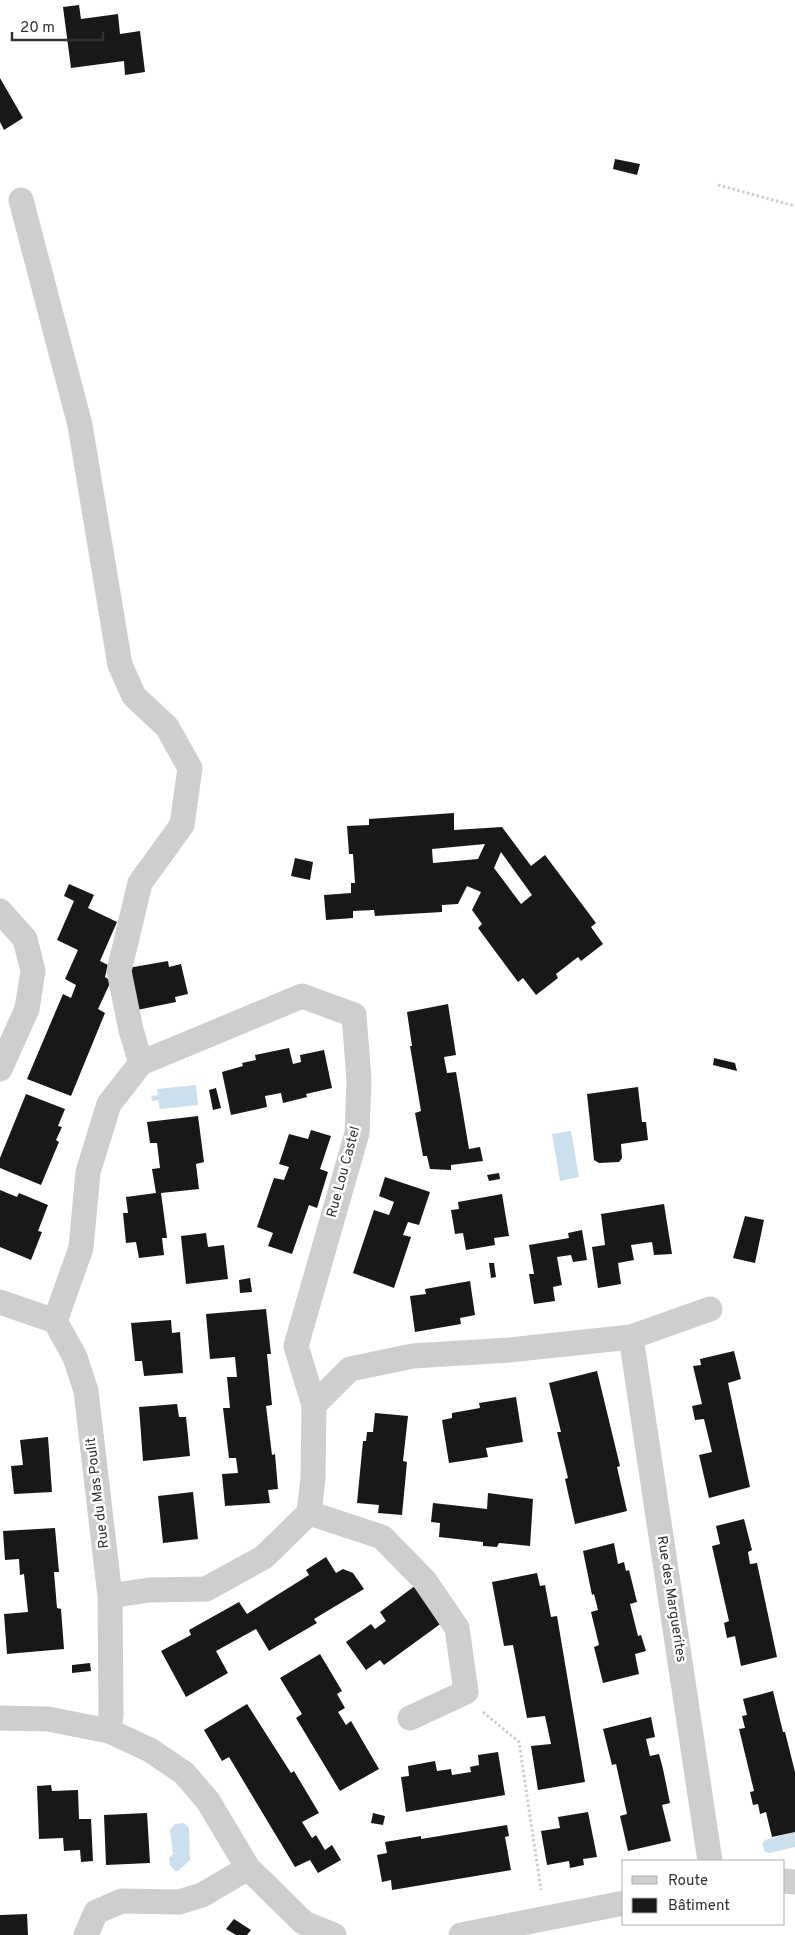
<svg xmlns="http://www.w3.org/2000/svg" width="795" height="1935" viewBox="0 0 795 1935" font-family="Overpass,sans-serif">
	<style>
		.water { fill: #cbdfed }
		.building { fill: #181818; fill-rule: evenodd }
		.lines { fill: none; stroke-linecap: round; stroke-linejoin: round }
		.path { stroke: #cecece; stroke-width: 3; stroke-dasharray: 2.5 2.5; stroke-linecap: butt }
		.street { stroke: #cecece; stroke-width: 25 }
		.labels { text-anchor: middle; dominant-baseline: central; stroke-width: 5; stroke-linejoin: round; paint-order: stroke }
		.street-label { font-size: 14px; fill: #313131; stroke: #fff }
	</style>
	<rect width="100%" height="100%" fill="#fff"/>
	<!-- water -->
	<path class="water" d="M196 1085 198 1105 160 1109 158 1100 152 1101 151 1096 158 1095 157 1089Z
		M571 1131 579 1177 560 1181 552 1134Z
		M184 1823 189 1828 190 1860 178 1871H175L170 1865 169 1858 173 1854 170 1830 175 1824Z
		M795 1832V1847L770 1853 765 1852 762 1844 765 1840Z"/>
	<!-- building -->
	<path class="building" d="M79 5 81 19 118 14 120 34 140 31 145 72 125 75 124 61 71 68 63 7Z
		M0 78 23 118 4 130 0 122Z
		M615 159 640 164 637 175 613 169Z
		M454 813V830L502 827 531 866 545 855 596 923 591 927 603 944 581 961 578 957 556 974 558 978 536 995 523 978 518 982 478 928 482 924 472 910 481 892 467 886 458 904 442 905V912L375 916 374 910 353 911V918L326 920 324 895 351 893V883H355L353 854H349L347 826 369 825V819ZM485 844 478 859 433 863 432 849ZM501 852 532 895 521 904 494 868Z
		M295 858 313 862 310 880 291 876Z
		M69 884 94 895 88 908 117 922 100 961 108 965 105 977 111 981 98 1009 105 1013 71 1096 27 1079 63 994 71 998 76 985 65 979 78 950 57 940 74 901 64 896Z
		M168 961 169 967 181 964 188 994 175 997 176 1002 137 1010 128 968Z
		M448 1004 456 1055 444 1057 447 1073 456 1072 469 1149 480 1147 483 1161 451 1165V1170L430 1169 427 1156H423L415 1113 421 1111 410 1046H412L407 1012Z
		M289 1048 293 1064 301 1062 300 1055 324 1050 332 1088 306 1094 307 1097 283 1103 281 1093 265 1096 267 1107 231 1115 222 1072 243 1066 242 1063 256 1060 255 1055Z
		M714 1058 735 1063 737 1071 713 1065Z
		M638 1087 642 1122H646L648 1140 621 1144 622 1158 619 1162 599 1163 594 1160 587 1094Z
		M216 1088 221 1108 213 1110 209 1090Z
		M26 1094 65 1109 58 1126 62 1127 56 1140 59 1142 41 1185 0 1168V1158Z
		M198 1116 204 1162 196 1164 199 1189 161 1193 167 1238H162L164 1255 139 1258 136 1242 126 1243 123 1213H128L126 1197 156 1193 152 1169 160 1168 157 1143H150L147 1122Z
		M311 1130 331 1136 320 1169 328 1172 317 1208 309 1205 292 1254 268 1246 273 1233 257 1227 274 1178 284 1180 289 1167 279 1164 289 1134 308 1139Z
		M499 1173 500 1179 489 1181 487 1175Z
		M385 1177 430 1192 419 1225 408 1222 403 1235 411 1237 394 1288 353 1273 374 1210 389 1215 394 1202 379 1196Z
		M0 1190 17 1197 19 1193 48 1205 38 1231 42 1232 31 1260 0 1247Z
		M502 1194 509 1236 494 1238 495 1245 466 1250 463 1233 455 1234 451 1210 459 1209 458 1202Z
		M664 1204 672 1254 654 1255 652 1242 631 1245 634 1260 618 1263 621 1284 598 1288 592 1247 605 1245 601 1214Z
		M745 1216 764 1220 755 1263 733 1258Z
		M582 1230 587 1260 573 1262 571 1255 557 1257 562 1285 553 1287 555 1301 534 1304 529 1274H534L529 1245 569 1238 568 1233Z
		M206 1233 208 1247 224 1245 228 1279 186 1284 181 1236Z
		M489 1263H494L496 1277 491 1278Z
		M250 1278 252 1292 240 1293 239 1280Z
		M470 1281 475 1315 460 1318 461 1324 415 1332 410 1296 426 1294 425 1289Z
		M266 1309 271 1354H267L272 1405 266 1406 272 1455 275 1454 278 1489 268 1490 270 1503 225 1506 222 1474 238 1473 236 1458H229L223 1408H230L227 1377H237L235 1357 210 1359 206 1314Z
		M171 1320 172 1333 180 1332 183 1373 144 1376 142 1361H135L131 1323Z
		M734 1351 741 1379 728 1383 750 1487 709 1498 699 1455 712 1452 704 1419 695 1420 692 1406 702 1404 693 1366 701 1365 700 1359Z
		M597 1371 620 1466 617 1467 627 1511 575 1524 565 1479 568 1478 557 1432H561L549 1383Z
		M516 1397 523 1442 486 1448 488 1457 449 1463 442 1420 452 1418V1413L480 1408 479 1403Z
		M177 1404 179 1417H186L190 1456 143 1461 139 1407Z
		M375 1413 408 1416 403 1461 407 1462 402 1515 378 1513 379 1505 357 1503 363 1441H366L367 1432H373Z
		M48 1437 52 1492 14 1494 11 1466 23 1465 20 1440Z
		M193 1492 198 1539 163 1543 158 1496Z
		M488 1493 533 1499 530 1546 499 1543 497 1547 483 1546V1542L439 1537 440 1523 431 1522 433 1503 487 1509Z
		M744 1519 752 1550 748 1552 750 1564 757 1563 777 1657 741 1666 735 1636 727 1638 724 1623 729 1621 712 1546 720 1544 716 1526Z
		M55 1528 59 1572H54L57 1608 61 1609 64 1649 7 1654 4 1614 28 1612 24 1574 20 1575 19 1559 5 1560 3 1531Z
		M614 1543 618 1564 624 1562 626 1571 629 1570 637 1602 630 1604 638 1636 641 1635 646 1651 635 1654 639 1674 603 1683 594 1647 599 1645 591 1612 598 1610 594 1594 592 1595 583 1551Z
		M326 1557 336 1573 343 1569 353 1573 364 1589 314 1619 317 1623 269 1651 256 1629 216 1651 228 1673 186 1697 161 1651 191 1635 189 1630 239 1602 247 1614 309 1575 306 1570Z
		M537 1573 540 1586 545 1585 551 1617 557 1616 585 1782 538 1790 531 1746 551 1744 545 1716 527 1718 513 1645 504 1646 492 1582Z
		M416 1585 443 1622 384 1665 380 1660 366 1670 346 1642 371 1624 375 1629 386 1621 380 1612Z
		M320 1654 342 1691 337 1694 345 1708 338 1712 346 1725 351 1721 379 1769 340 1791 296 1718 302 1714 280 1678Z
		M90 1663 91 1671 72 1673V1665Z
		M773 1691 783 1732H785L795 1772V1832L772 1837 766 1812 760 1814 758 1804 753 1805 750 1792 754 1791 739 1729 745 1728 742 1716 747 1715 743 1699Z
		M247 1704 291 1773 294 1771 319 1813 302 1822 312 1838 316 1835 325 1850 332 1845 341 1860 318 1873 310 1860 295 1867 229 1757 222 1761 204 1730Z
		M651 1717 655 1737 646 1739 650 1756 659 1754 663 1769 670 1803 662 1805 671 1841 628 1851 620 1816 627 1814 616 1764 612 1765 603 1729Z
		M498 1752 505 1795 406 1812 401 1777 409 1776 408 1766 435 1761 437 1771 451 1769 452 1775 471 1772 470 1767 479 1765 478 1755Z
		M51 1785 52 1791 78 1790 79 1819H91L93 1861 81 1862 80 1850 64 1851 63 1838 39 1839 37 1786Z
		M588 1812 597 1857 583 1859 584 1865 570 1868 569 1861 547 1865 541 1831 560 1828 558 1817Z
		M147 1813 150 1863 106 1865 104 1815Z
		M373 1813 385 1816 383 1825 371 1823Z
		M507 1825 509 1836 505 1837 511 1870 392 1890 391 1880 382 1882 377 1855 387 1853 385 1842 421 1836V1839Z
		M27 1914 28 1935H0V1915Z
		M234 1919 251 1930 247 1935H236L226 1929Z"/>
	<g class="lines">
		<!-- path -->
		<path class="path" d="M718 185 795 206
			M483 1712 519 1742 541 1890"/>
		<!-- street -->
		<path class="street" d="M21 200 80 425 120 665 134 696 167 727 190 768 182 825 140 883 119 971 131 1030 141 1063
			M0 911 25 939 33 971 27 1009 0 1069
			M0 1302 55 1321 75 1357 86 1391 110 1596 111 1715 109 1731
			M55 1321 81 1248 88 1172 109 1104 141 1063 302 996 354 1015 359 1080 357 1133 296 1346 314 1405 313 1478 309 1513 264 1557 206 1589 149 1590 110 1596
			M631 1337 710 1861
			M314 1405 350 1369 413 1356 509 1350 631 1337 710 1309
			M309 1513 382 1537 425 1581 457 1628 466 1692 410 1718
			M0 1718 48 1719 109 1731 150 1750 184 1773 208 1801 248 1868 304 1923 334 1935
			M784 1881 795 1882
			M86 1935 96 1912 122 1901 179 1902 202 1895 248 1868
			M461 1935 624 1903"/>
	</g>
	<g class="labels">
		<!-- street labels -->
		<g class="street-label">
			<text transform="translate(344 1172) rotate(-75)">Rue Lou Castel</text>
			<text transform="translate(98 1493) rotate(-97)">Rue du Mas Poulit</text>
			<text transform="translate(671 1599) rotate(81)">Rue des Marguerites</text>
		</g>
	</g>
	<!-- legend -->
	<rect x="622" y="1860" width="162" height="65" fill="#ffffff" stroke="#adadad"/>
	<rect x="632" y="1876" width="25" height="8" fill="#cecece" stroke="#adadad"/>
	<text x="668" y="1885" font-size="15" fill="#313131">Route</text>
	<rect x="632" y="1898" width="25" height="15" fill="#181818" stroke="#adadad"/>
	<text x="668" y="1910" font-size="15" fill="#313131">Bâtiment</text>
	<!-- scale -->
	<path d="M12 32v8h91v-8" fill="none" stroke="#313131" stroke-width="2.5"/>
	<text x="20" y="32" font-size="15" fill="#313131" stroke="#ffffff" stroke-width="4" paint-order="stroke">20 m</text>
</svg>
